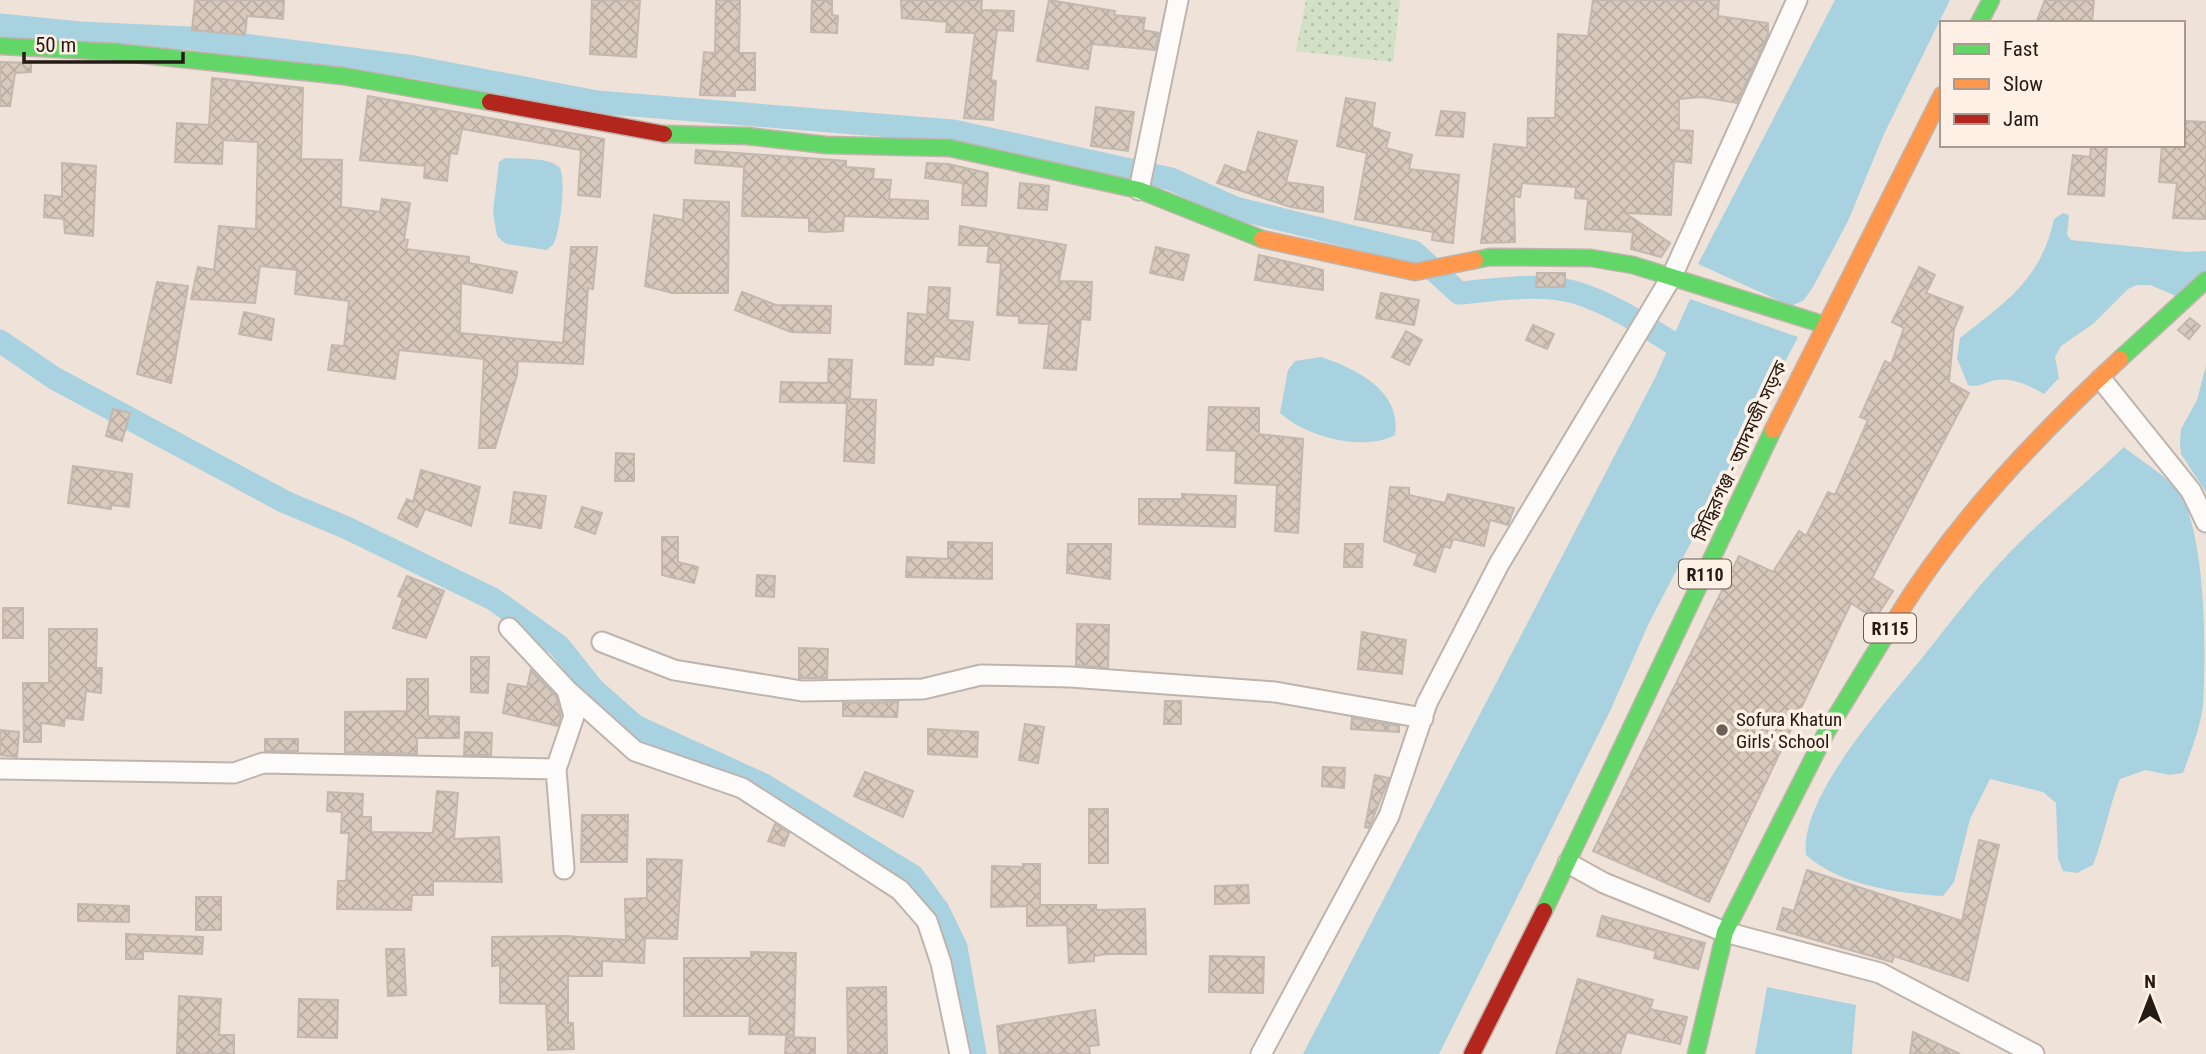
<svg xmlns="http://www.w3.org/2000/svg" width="2206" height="1054" viewBox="0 0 2206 1054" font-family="'Roboto Condensed','Noto Sans Bengali',sans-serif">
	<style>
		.park { fill: url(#park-dots) }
		.water { fill: #a8d2e0 }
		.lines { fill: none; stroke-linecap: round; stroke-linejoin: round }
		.canal { stroke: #a8d2e0; stroke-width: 23 }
		.building { fill: url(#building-cross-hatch); stroke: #c2b8b0; stroke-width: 2 }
		.street-casing { stroke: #bfb4ad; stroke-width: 23 }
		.fast-casing { stroke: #bfb4ad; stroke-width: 19 }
		.slow-casing { stroke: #bfb4ad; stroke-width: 19 }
		.jam-casing { stroke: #bfb4ad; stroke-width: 19 }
		.street { stroke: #fdfbf9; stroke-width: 19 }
		.fast { stroke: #63d668; stroke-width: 16 }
		.slow { stroke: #ff974d; stroke-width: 16 }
		.jam { stroke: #b3261e; stroke-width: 16 }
		.poi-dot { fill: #6b6159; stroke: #fff0e5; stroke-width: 2.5 }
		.labels { text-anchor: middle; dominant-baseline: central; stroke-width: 7; stroke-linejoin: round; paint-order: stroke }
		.shield { fill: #fff0e5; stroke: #665b53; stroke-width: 2 }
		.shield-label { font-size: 18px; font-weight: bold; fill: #241b14 }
		.street-label { font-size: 19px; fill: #241b14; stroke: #fff0e5 }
		.poi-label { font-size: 19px; fill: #241b14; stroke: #fff0e5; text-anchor: start }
	</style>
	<defs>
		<pattern id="park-dots" width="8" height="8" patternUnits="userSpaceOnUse" patternTransform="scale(1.75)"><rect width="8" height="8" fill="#d2e1c6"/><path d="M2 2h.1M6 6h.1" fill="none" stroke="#b4c0a9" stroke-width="1.8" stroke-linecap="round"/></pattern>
		<pattern id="building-cross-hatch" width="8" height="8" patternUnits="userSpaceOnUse" patternTransform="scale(1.75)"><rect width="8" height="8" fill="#d8c9bd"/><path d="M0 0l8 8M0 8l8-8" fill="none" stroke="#b9aca2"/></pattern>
	</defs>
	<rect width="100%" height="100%" fill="#efe2d8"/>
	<!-- park -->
	<path class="park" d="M1306 0H1400L1393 62 1296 51Z"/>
	<!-- water -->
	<path class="water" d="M1835 0H1950L1884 134 1848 221 1813 287 1804 300 1791 306 1698 264Z
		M505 158C520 159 548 157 559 167 567 175 560 232 554 243 554 244 548 249 547 250L506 244 497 236 493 212 499 162Z
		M2063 213 2069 215 2067 235 2071 240 2187 252 2206 251V287L2176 296 2150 285H2137L2128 289 2093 324 2061 346 2055 357 2059 378 2044 394C2030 386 2013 377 1996 380 1985 382 1979 388 1968 385L1957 358 1960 338C2007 301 2041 279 2054 219Z
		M1690 299 1798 337 1649 623 1611 709 1439 1054H1303L1655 378Z
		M1321 357C1357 369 1402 391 1395 435 1363 452 1307 437 1280 413L1288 370 1295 361Z
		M2206 366V492L2181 454 2180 442 2181 429 2197 400Z
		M2124 447C2143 463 2171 477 2184 500 2206 553 2206 648 2203 706 2200 729 2191 751 2183 773L2170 775 2145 770 2120 779C2109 807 2104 837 2093 865L2077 873 2063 871 2058 859 2056 803 2043 792 1990 779 1970 819 1954 882 1943 896C1897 893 1841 886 1806 855 1799 797 1887 701 1922 658 1954 618 1985 576 2022 540 2055 508 2091 479 2124 447Z
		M1767 987 1856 1005 1852 1054H1755Z"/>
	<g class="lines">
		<!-- canal -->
		<path class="canal" d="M0 25 80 33 189 38 414 67 597 102 953 131 1171 179 1235 208 1414 252 1459 293C1496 290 1538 282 1574 292 1618 305 1658 335 1698 359
			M0 341 54 378 285 502 347 528 493 599 559 646 593 689 635 726 764 785 913 876 938 910 956 947 975 1054"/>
	</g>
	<!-- building -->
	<path class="building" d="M195 0H284L283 19 247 16 245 35 192 30Z
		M592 0H640L636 57 590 54Z
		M716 0H740L739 53H755V90H735V96L700 95 704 52 715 53Z
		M812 0H832V15L838 16 837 33 811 32Z
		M901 0H982L981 10 1014 11 1013 31 997 30 991 80 996 81 993 120 964 118 975 33 946 32 947 22 902 18Z
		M1049 0 1115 11 1114 15 1145 18 1143 30 1159 33 1155 50 1092 44 1088 69 1037 61Z
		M1593 0H1719L1718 16 1768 23V35L1737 103 1702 97 1679 99V130L1693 131 1691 163 1674 161 1671 215 1625 213 1670 243 1661 257 1631 249 1633 232 1585 229 1588 199 1575 198 1576 187 1522 183 1520 197 1514 196 1515 242 1481 243 1494 144 1527 148 1528 118H1555L1558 34 1588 36Z
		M2045 0H2094L2092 23H2036Z
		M0 62 31 63V72L15 73 10 106H0Z
		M212 78 303 88 301 159 342 160 341 207 380 212 382 199 410 203 404 239 408 240 406 249 469 257V263L517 272 512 293 461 283 460 333 563 343 571 247H597L593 289 588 288 583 364 518 361 517 375 495 448H479L484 359 399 350 395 379 328 370 332 345 344 346 349 301 295 294 297 270 260 266 255 303 191 299 198 267 214 270 219 226 256 229 258 142 223 140 222 164 175 162 177 123 209 125Z
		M368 96 604 139 600 197 578 195 581 150 462 129 457 154 450 153 447 181 424 178 425 166 360 160Z
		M1346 98 1375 103 1372 127 1390 133 1386 148 1412 155 1409 169 1459 175 1453 243 1432 240 1433 232 1355 219 1367 153 1337 146Z
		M1096 107 1134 112 1128 151 1091 146Z
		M1441 111 1465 113 1463 137 1436 135Z
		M2184 121 2206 122V219L2173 218 2177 183 2159 182 2162 145 2183 146Z
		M1258 132 1297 141 1286 182 1323 187V212L1291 207 1217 183 1225 165 1246 173Z
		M2091 145H2107L2104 196 2068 194 2073 155 2090 157Z
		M696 150 846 161V167L874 169 873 179 891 180 889 199 928 201V219L844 216 843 231 825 232 809 231V218L742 216 744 167 695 163Z
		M62 163 96 166 93 236 65 233 64 219 44 217 45 195 62 197Z
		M927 163 948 164 988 173 986 206 962 205 963 183 925 178Z
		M1020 183 1049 186 1047 210 1018 208Z
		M684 200 729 202 728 293H672L645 286 654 215 683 220Z
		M960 226 1066 245 1059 281 1092 282 1090 320 1081 319 1076 370 1044 368 1049 324 1019 323V316L997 315 1001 263 987 262 989 246 959 245Z
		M1156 247 1189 255 1183 280 1150 273Z
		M1259 255 1323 270V290L1255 280Z
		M1919 267 1935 275 1926 293 1963 307 1954 329 1949 382 1969 393 1872 578 1893 591 1875 619 1851 603 1709 902 1593 851 1739 556 1773 572 1799 531 1806 536 1828 492 1835 495 1868 420 1860 417 1885 361 1891 364 1904 328 1892 322Z
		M1537 273H1565V287H1536Z
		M157 282 188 286 171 383 137 374Z
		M929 287 950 288 948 320 973 322 969 360 934 356 933 365 905 364 908 313 927 315Z
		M742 292 776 305 831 306 830 333 791 332 735 310Z
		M1381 293 1419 300 1414 325 1376 318Z
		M244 312 274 319 271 340 239 334Z
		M2190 318 2200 326 2189 339 2178 330Z
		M1533 325 1554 334 1547 349 1526 340Z
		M1406 331 1422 340 1409 365 1392 357Z
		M829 359 852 360 850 399 876 400 874 463 844 461 847 403 780 402 781 382 828 383Z
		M1209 407 1259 408V434L1303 439 1298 533 1275 531 1277 485 1235 483 1236 451 1207 450Z
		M113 409 130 413 122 441 106 436Z
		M616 453 634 454V481H615Z
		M73 466 132 474 129 507 111 505V509L68 503Z
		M421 470 480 487 471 526 425 509 417 527 398 518 407 499 413 502Z
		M1390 487 1409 488V495L1445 503 1448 494 1514 508 1508 525 1490 520 1484 546 1453 539 1450 548 1444 546 1435 572 1414 565 1418 554 1384 541Z
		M514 492 546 496 541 528 510 523Z
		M1182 494 1236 496 1235 527 1139 524V499H1182Z
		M582 507 602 513 595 534 575 527Z
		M662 537H678V562L698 567 694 583 662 575Z
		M948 542 992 543V579L906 577 907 557 948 559Z
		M1068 544H1111L1110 579 1067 573Z
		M1345 544H1363L1362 567H1344Z
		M757 575 775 576 774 597 756 596Z
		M407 576 444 591 426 638 393 628 403 598 398 596Z
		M3 608H23V638H3Z
		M1077 624 1109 625 1108 668 1076 665Z
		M49 629H97L96 668H102L101 693 86 691 83 720 65 718 64 726 41 723V742H24L23 683H49Z
		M1362 632 1406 640 1402 674 1358 669Z
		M799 648 828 649 827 678H799Z
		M471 657H489L488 693 471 692Z
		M531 670 556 696 561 716 558 726 503 713 508 684 527 687Z
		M407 679H428V716L459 717V738H417V754L345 752V712L407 711Z
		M1165 701H1181V724H1164Z
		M898 702 897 717 843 716V703Z
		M1352 718 1399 726V732L1351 729Z
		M1025 724 1044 727 1038 763 1019 760Z
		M928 729 978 732 977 757 928 754Z
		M0 730 19 732 17 757 0 755Z
		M465 732 492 733 491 755H464Z
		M265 739H298V751H265Z
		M1323 767 1345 768 1344 788 1322 786Z
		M865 772 913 791 903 817 854 796Z
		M1375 775 1389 778 1369 828 1365 827Z
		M437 791 458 793 454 839 499 837 502 882 433 881V895H412L411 910 337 909 338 881H346L349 833H341L342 812 327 811 328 792 363 794 362 817H371V832L433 833Z
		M1089 809H1108V863H1089Z
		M582 815H628L627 862H581Z
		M775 824 789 833 784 846 768 841Z
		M1979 840 1999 845 1968 981 1894 956 1892 962 1777 929 1783 908 1794 911 1807 870 1962 921Z
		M647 859 682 860 677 939 645 938 644 963 602 961V976H568V1023H573L574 1049 548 1050 546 1004 500 1003V965L492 966V937L565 936 626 940 625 899 647 898Z
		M1023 864H1040V905H1096V910L1145 909 1146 954H1106L1094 956V961L1069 963 1067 925 1027 926V906L991 907 992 866 1023 867Z
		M1248 885 1249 903 1215 904V886Z
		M196 897H221V930H196Z
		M78 904 129 906V922L78 921Z
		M1602 916 1705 943 1698 969 1654 958 1656 951 1597 936Z
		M126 934 203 937 202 954 143 951V959H126Z
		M386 949H404L406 995 388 996Z
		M751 952 796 953 794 1035 749 1034 750 1016H684V958H751Z
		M1210 956 1264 957 1263 993 1209 992Z
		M1578 979 1653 1000 1650 1009 1687 1017 1680 1044 1627 1032 1620 1054H1556Z
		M886 987 887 1054H848L847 988Z
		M179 996 221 999 219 1035H234V1054H177Z
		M299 999 338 1000 337 1038 298 1037Z
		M1095 1010 1099 1045 1089 1046 1090 1054H1000L997 1026Z
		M1913 1032 1960 1054H1910Z
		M786 1037 815 1038V1054H785Z"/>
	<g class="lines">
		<!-- street casing -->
		<g class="street-casing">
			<path id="street" d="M1139 190 1178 0
				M2101 379 2191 491 2206 522
				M509 628 567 690 635 751 742 788 900 890 927 921 941 963 960 1054
				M602 642 674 670 802 691 923 689 981 675 1070 677 1275 692 1423 718
				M0 769 234 773 263 763 556 769 574 716 567 690
				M556 769 564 869
				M1568 863 1604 883 1725 932 1880 973 2034 1054
				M1261 1054 1389 816 1427 703 1499 564 1672 276 1797 0"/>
		</g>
		<!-- fast casing -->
		<g class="fast-casing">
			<path id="fast" d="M1979 23 1991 0
				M0 46 116 52 343 76 490 102
				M664 134 747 136 826 145 950 148 1139 190 1262 239
				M1475 260 1490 257 1591 258 1633 265 1825 325
				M2120 359 2206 280
				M1544 911 1773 430
				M1696 1054 1725 932 1827 731 1895 620"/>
		</g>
		<!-- slow casing -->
		<g class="slow-casing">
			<path id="slow" d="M1262 239 1415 272 1475 260
				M1773 430 1942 95
				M1895 620C1955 522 2037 436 2120 359"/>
		</g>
		<!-- jam casing -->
		<g class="jam-casing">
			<path id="jam" d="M490 102 664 134
				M1472 1054 1544 911"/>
		</g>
		<!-- street -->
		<use href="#street" class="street"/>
		<!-- fast -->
		<use href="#fast" class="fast"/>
		<!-- slow -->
		<use href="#slow" class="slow"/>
		<!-- jam -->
		<use href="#jam" class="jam"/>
	</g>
	<!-- markers -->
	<circle class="poi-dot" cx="1722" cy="730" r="7"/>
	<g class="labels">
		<!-- shield labels -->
		<g class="shield">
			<rect x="1679" y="559.5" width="52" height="29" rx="5"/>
			<rect x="1864" y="613.5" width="52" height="29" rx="5"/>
		</g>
		<g class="shield-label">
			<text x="1705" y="574">R110</text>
			<text x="1890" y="628">R115</text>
		</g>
		<!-- street labels -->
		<g class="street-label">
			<text transform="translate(1740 451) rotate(-65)">সিদ্ধিরগঞ্জ - আদমজী সড়ক</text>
		</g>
		<!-- poi labels -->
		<g class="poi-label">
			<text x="1736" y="719">Sofura Khatun<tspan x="1736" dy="22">Girls' School</tspan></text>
		</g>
	</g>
	<!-- legend -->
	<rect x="1940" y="21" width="245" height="126" fill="#fff0e5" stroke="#a79b91" stroke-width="2"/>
	<rect x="1954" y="44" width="35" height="10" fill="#63d668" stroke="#a79b91" stroke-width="2"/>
	<text x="2003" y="56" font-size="21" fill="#241b14">Fast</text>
	<rect x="1954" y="79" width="35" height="10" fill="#ff974d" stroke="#a79b91" stroke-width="2"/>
	<text x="2003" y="91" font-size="21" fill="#241b14">Slow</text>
	<rect x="1954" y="114" width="35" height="10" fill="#b3261e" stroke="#a79b91" stroke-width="2"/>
	<text x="2003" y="126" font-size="21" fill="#241b14">Jam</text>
	<!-- north arrow -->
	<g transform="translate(2150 998)" stroke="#fff0e5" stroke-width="5" paint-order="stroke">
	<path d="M0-5L12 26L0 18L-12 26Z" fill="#241b14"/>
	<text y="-10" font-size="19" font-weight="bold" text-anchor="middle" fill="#241b14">N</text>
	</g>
	<!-- scale -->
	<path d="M24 52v10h159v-10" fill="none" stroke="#241b14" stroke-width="3.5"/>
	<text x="35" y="52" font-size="21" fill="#241b14" stroke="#fff0e5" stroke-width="5" paint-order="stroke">50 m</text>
</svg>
